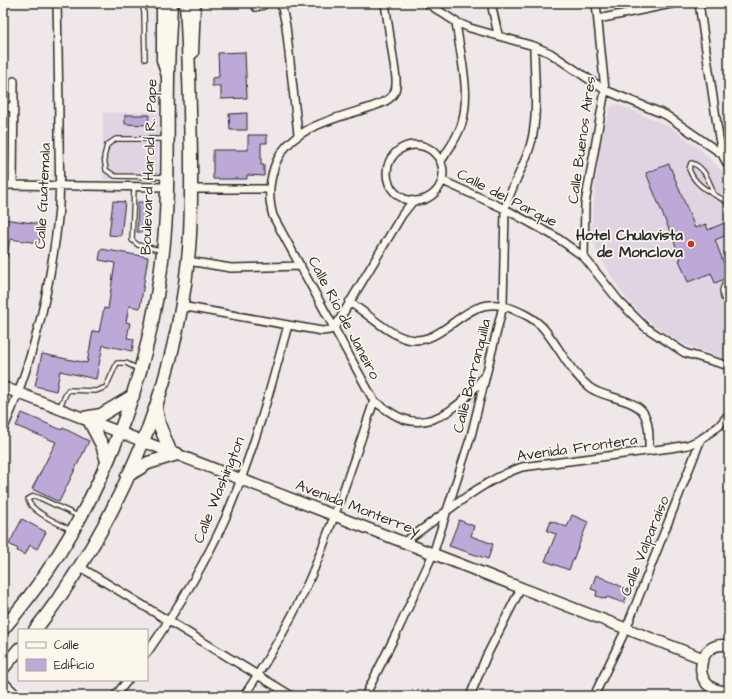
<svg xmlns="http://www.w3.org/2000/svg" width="732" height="699" viewBox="0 0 732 699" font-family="'Architects Daughter',sans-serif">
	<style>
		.built { fill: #e0d4e3 }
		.building { fill: #bda9d8; stroke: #2b2b2b }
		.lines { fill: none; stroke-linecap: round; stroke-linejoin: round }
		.lane-casing { stroke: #2b2b2b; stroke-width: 6 }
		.street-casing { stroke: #2b2b2b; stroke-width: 10 }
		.secondary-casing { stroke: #2b2b2b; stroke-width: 13 }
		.highway-casing { stroke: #2b2b2b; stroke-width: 15 }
		.lane { stroke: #fbf7ec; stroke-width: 3.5 }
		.street { stroke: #fbf7ec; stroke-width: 7 }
		.secondary { stroke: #fbf7ec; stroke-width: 10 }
		.highway { stroke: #fbf7ec; stroke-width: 12 }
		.poi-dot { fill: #c8321e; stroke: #fbf7ec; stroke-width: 1.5 }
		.labels { text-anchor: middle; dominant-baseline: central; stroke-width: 3.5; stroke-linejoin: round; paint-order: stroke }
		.street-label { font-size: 15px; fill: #2b2b2b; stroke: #fbf7ec }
		.poi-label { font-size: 15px; font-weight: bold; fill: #2b2b2b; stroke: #fbf7ec; text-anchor: end }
	</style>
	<rect width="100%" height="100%" fill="#efe7e8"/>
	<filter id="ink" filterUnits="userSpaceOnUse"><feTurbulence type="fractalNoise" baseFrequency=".025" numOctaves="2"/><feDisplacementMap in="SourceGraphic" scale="8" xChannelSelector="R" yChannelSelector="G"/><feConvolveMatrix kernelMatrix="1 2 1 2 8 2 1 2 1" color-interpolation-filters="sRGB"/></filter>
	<g filter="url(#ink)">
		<!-- built -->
		<path class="built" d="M615 104 630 109 672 128 702 151 729 178V361L681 343 653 324 641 314 623 294 597 253 591 230 599 149 610 108Z
			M159 112 158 180 103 179V113Z"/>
		<!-- building -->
		<path class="building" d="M245 52 247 98 221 99V86H212V78L219 77 218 53Z
			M247 113V130H230L229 114Z
			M125 115H149L148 125 125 124Z
			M248 135H267V143H261V165H264V176L247 175V179H213V150H248Z
			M669 164 695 228 706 224 708 230 724 223 729 234 715 240 729 277 715 283 711 273 688 282 679 260 681 259 646 173Z
			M113 201 125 202 121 236 109 235Z
			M138 202H147L146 232H137Z
			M3 219 41 224 39 243 10 239 7 257H3Z
			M101 249 148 257 140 308 129 306 126 322 130 323 127 338 134 339 132 351 103 345 96 379 60 371 56 391 35 386 42 354 87 363 93 331 99 332 104 308 108 309 115 263 99 260Z
			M22 413 62 430 63 428 89 441 59 502 32 489 56 442 16 426Z
			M572 515 588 522 569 570 545 561 556 534 547 531 551 521 567 527Z
			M22 519 46 532 37 549 30 545 25 555 17 551 18 549 9 544Z
			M459 520 474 526 471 536 493 544 488 559 449 546Z
			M596 575 629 590 624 603 607 597 606 599 596 596 597 591 591 589Z"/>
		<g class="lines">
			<!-- lane casing -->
			<g class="lane-casing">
				<path id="lane" d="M142 3 144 13 145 59
					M251 3 255 9 264 7 266 3
					M165 139H116L107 145 104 157 106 170 115 176 166 177
					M134 187 132 240 138 245 160 250
					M713 193C710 182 704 166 691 163L689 169C695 187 714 194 729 203
					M729 281 724 285 722 290 723 298 729 303
					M59 408 68 390 96 391 106 387 117 363H126L138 369
					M71 530C60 524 29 511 28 499L34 496 40 498 78 516"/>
			</g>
			<!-- street casing -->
			<g class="street-casing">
				<path id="street" d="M281 3 286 26 298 134
					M427 3 456 22 470 28 534 46 550 53 605 90 666 115 729 159
					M491 3 498 34
					M699 3 719 138 723 156 729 167
					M598 19 676 3
					M3 108 14 106
					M387 173a28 28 0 1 1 56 0a28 28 0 1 1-56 0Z
					M441 161C449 149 458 137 462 123 471 91 460 55 456 22
					M443 181 505 209 556 237 584 257 619 301 645 327 685 353 729 366
					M3 185 167 187
					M13 185 14 81
					M191 189H269
					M584 257 585 204 605 90 596 3
					M188 261 231 268 301 266
					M349 302C366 312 381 328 399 336 441 356 461 295 503 306 516 309 535 318 544 329 560 348 569 371 589 387 602 398 633 398 643 412 650 423 649 439 649 451
					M181 306 322 331 330 330 335 327 402 215 413 201
					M374 401C383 407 391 414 401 418 435 432 467 400 485 375
					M3 430C33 362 50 292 58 218 61 191 59 163 59 136 59 92 58 47 57 3
					M404 542C442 517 478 482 522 467L670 448 688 445 701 439
					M80 567 292 696
					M147 653C176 611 204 566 225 519 252 457 270 391 288 325
					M3 681 18 696
					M115 696 128 680
					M244 696C269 658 293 618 311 576 335 519 354 460 374 401L273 216C268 198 269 185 274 168 287 127 335 119 371 107 379 104 390 101 394 93 397 88 396 83 396 78L385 3
					M365 696 397 632 433 554 471 436 503 306 505 209C511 186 525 166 531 143 539 113 534 77 534 46
					M470 696 486 657 521 588
					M594 696 626 629 701 439 719 426 729 414"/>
			</g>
			<!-- secondary casing -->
			<g class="secondary-casing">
				<path id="secondary" d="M162 3V60L167 76
					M193 53 195 3
					M3 387 702 658
					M729 646C696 637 688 694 729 691"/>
			</g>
			<!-- highway casing -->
			<g class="highway-casing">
				<path id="highway" d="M156 408 159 424 170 451
					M84 418 101 415 133 396
					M89 420 102 445 107 461
					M127 476 148 463 177 454
					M3 629C98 519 154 375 165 230 169 180 167 130 168 80 168 54 170 29 171 3
					M35 630C117 526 175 392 188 259 192 225 191 190 191 156 190 105 189 54 186 3
					M3 668 19 649"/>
			</g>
			<!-- lane -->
			<use href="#lane" class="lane"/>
			<!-- street -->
			<use href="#street" class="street"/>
			<!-- secondary -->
			<use href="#secondary" class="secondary"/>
			<!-- highway -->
			<use href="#highway" class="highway"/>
		</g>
	</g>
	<!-- markers -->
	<circle class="poi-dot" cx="691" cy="244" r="4"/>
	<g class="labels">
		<!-- street labels -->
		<g class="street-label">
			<text transform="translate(582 140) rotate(-82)">Calle Buenos Aires</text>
			<text transform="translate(149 167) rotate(-88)">Boulevard Harold R. Pape</text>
			<text transform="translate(43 196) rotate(-87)">Calle Guatemala</text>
			<text transform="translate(507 198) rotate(27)">Calle del Parque</text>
			<text transform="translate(344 318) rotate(62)">Calle Río de Janeiro</text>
			<text transform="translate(472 376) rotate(-76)">Calle Barranquilla</text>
			<text transform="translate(577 448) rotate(-8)">Avenida Frontera</text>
			<text transform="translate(219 490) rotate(-68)">Calle Washington</text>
			<text transform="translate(358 508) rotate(21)">Avenida Monterrey</text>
			<text transform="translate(645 546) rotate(-68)">Calle Valparaíso</text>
		</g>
		<!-- poi labels -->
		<g class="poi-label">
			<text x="683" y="235">Hotel Chulavista<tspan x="683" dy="17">de Monclova</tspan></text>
		</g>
	</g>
	<!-- margin -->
	<rect width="732" height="699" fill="none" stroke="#fbf7ec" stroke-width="16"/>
	<rect x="8" y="8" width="716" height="683" fill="none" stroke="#2b2b2b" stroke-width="1.5" filter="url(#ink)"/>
	<!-- legend -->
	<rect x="18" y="629" width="130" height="52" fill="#fbf7ec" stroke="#a8a59f"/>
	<rect x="26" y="642" width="20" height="6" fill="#fbf7ec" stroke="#a8a59f"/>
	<text x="54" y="649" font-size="12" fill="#2b2b2b">Calle</text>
	<rect x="26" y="659" width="20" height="12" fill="#bda9d8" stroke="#a8a59f"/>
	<text x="54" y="669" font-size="12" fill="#2b2b2b">Edificio</text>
</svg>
